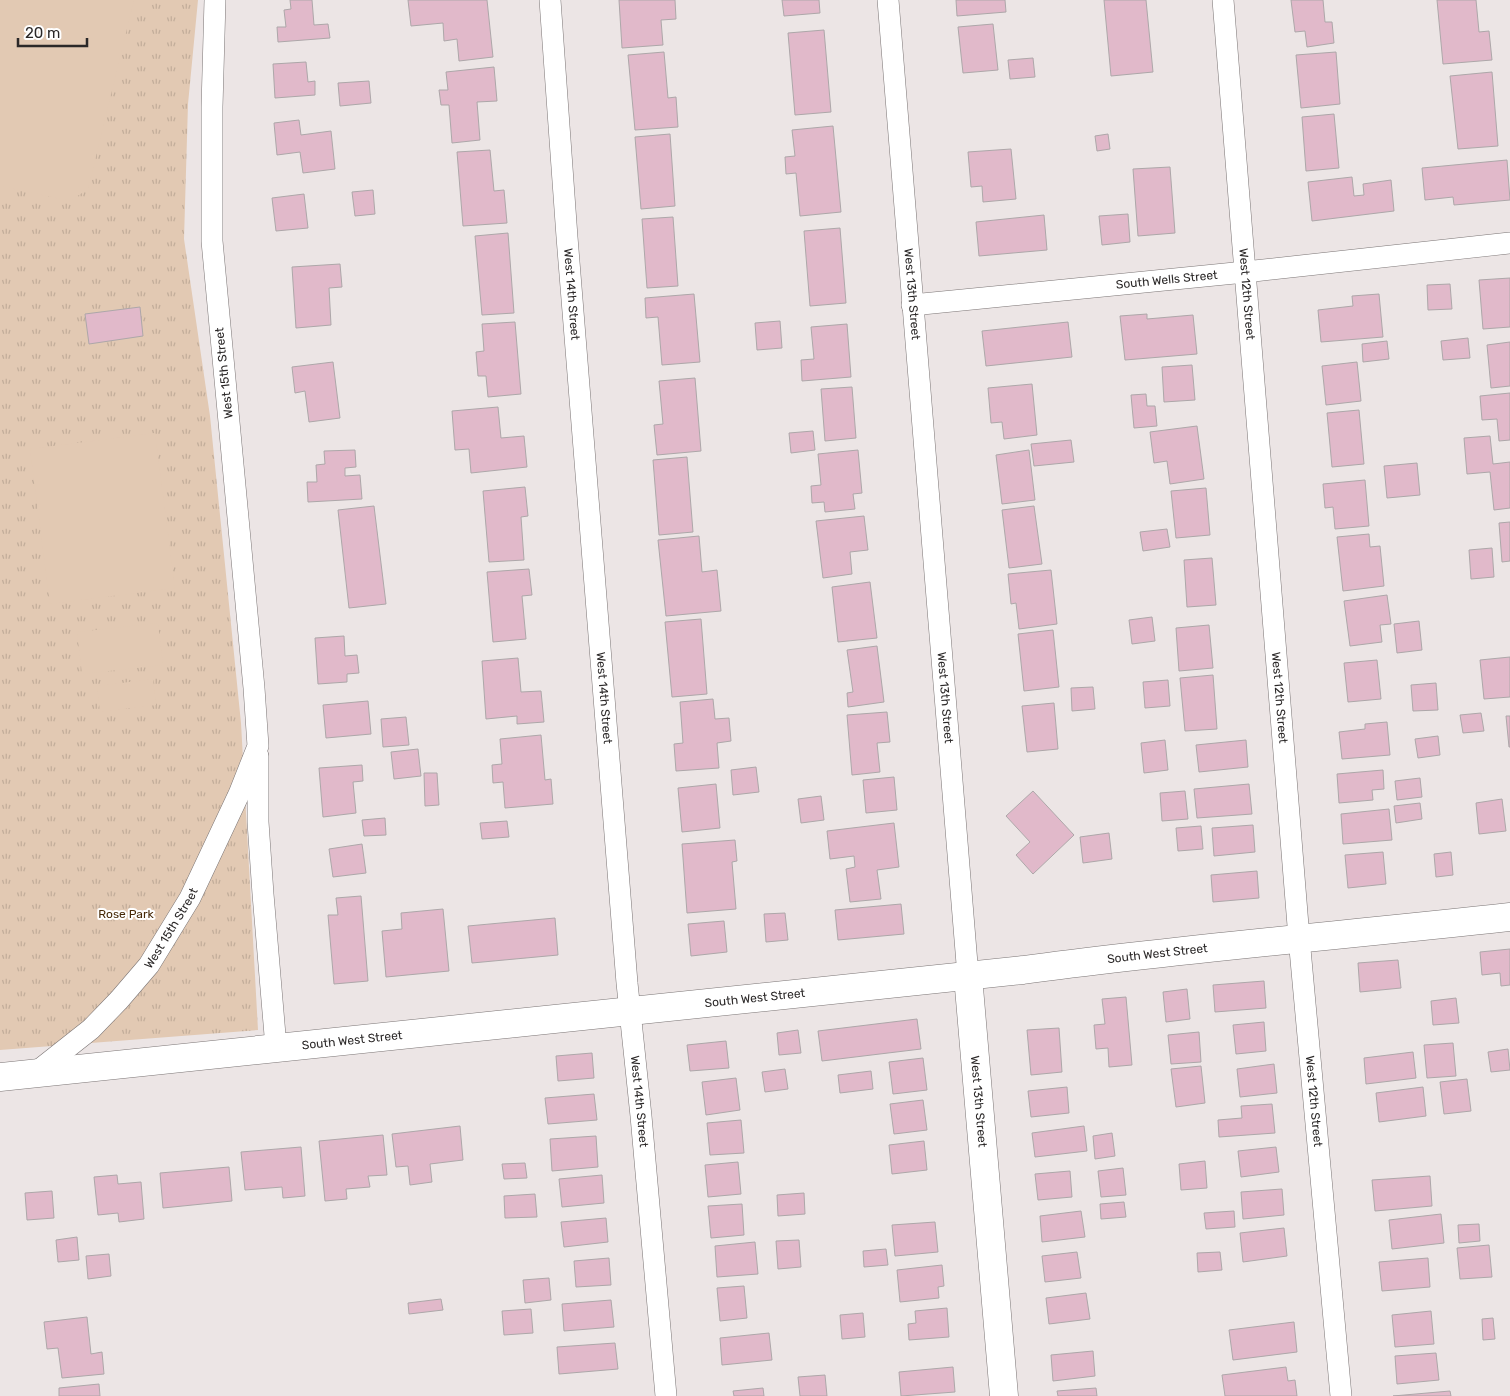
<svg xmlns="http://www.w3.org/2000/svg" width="1510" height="1396" viewBox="0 0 1510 1396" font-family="Rubik,sans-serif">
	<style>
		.grass { fill: url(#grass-tufts) }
		.pitch { fill: #e2c9b3 }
		.building { fill: #e1b9ca; stroke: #ada7a9 }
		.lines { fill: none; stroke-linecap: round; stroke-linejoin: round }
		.street-casing { stroke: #7b7575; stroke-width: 22 }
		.secondary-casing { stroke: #7b7575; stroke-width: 29 }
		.street { stroke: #fff; stroke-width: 21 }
		.secondary { stroke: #fff; stroke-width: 28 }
		.labels { text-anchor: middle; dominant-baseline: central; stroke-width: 4; stroke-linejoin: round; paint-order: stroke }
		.street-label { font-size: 12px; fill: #2b2828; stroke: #fff }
		.park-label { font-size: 12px; fill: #462806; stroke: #fff }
	</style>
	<defs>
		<pattern id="grass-tufts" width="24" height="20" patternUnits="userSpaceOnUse" patternTransform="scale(1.25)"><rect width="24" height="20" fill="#e2c9b3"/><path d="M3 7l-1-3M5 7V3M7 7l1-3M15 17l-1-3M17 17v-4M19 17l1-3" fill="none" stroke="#c2ad9a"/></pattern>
	</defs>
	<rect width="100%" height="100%" fill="#ece5e5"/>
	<!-- grass -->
	<path class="grass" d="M0 0H198L188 104 184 239 210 416 241 723 258 1030 0 1050Z"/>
	<!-- pitch -->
	<path class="pitch" d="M0 0H134L88 189 70 201 0 186Z
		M155 433 175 588 50 604 30 449Z
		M158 623 163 665 82 674 77 632Z
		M153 679 156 705 100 712 97 686Z"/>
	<!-- building -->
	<path class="building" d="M290 0H312L314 25 328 24 330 38 278 42 277 27H286L284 10 291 9Z
		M408 0H487L493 57 459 61 457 39 444 41 443 23 411 26Z
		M619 0H675L676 19 661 20 663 45 622 48Z
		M782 0H819L820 13 784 16Z
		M956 0H1005L1006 12 957 16Z
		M1104 0H1146L1153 72 1111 76Z
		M1291 0H1323L1325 22H1332L1334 43 1307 47 1305 31 1295 32Z
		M1437 0H1476L1479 32 1489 31 1492 60 1443 64Z
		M993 24 998 70 963 73 958 27Z
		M824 30 831 112 795 115 788 33Z
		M664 52 668 98 676 97 678 127 635 130 628 55Z
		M1336 52 1340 104 1301 108 1296 55Z
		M1033 58 1035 77 1010 79 1008 60Z
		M306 62 308 82 315 81V95L275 98 273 64Z
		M494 67 497 101 477 102 480 140 452 143 449 105H441L439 90H448L446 72Z
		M1492 72 1498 146 1458 149 1450 76Z
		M369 81 371 103 340 106 338 83Z
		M1334 114 1339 168 1306 171 1302 117Z
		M299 120 301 135 331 131 335 169 303 173 300 152 277 155 274 123Z
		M833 126 841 212 800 216 796 173 786 174 785 157 795 156 792 130Z
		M670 134 675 206 641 209 635 137Z
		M1108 134 1110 149 1097 151 1095 136Z
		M1011 149 1016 199 983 202 982 186 971 187 968 152Z
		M490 150 494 191 504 190 507 223 463 226 457 152Z
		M1507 160 1510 200 1454 205 1453 197 1425 200 1422 168Z
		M1170 167 1175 233 1138 236 1133 169Z
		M1352 177 1354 196 1364 195 1363 184 1391 180 1394 211 1312 221 1308 182Z
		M373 190 375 214 355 216 352 192Z
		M304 194 308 228 276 231 272 198Z
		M1128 214 1130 242 1102 245 1099 216Z
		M1044 215 1047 250 979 256 976 222Z
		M673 217 678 286 647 288 642 219Z
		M840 228 846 303 810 306 804 231Z
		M508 233 514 313 482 315 475 236Z
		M340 264 342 287 329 288 331 325 296 328 292 267Z
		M1510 278V327L1483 329 1479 280Z
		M1450 284 1452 309 1428 310 1427 285Z
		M694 294 700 362 662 365 658 317 646 318 645 298Z
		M1379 294 1383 337 1321 342 1318 310 1353 306 1352 296Z
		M140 307 143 336 89 344 85 314Z
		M1147 314V319L1193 315 1197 354 1125 360 1120 316Z
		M780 321 782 348 757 350 755 323Z
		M515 322 521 394 488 397 486 376H478L476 352 484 351 482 324Z
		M1068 322 1072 357 986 366 982 331Z
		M847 324 851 377 802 381 801 360 814 359 811 327Z
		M1468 338 1470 358 1443 360 1441 341Z
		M1387 341 1389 359 1363 362 1362 344Z
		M1510 342V386L1491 388 1487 345Z
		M333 362 340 418 309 422 305 391 295 393 292 367Z
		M1357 362 1361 401 1326 405 1322 366Z
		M1192 365 1195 400 1164 402 1162 367Z
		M695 378 701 451 657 455 654 425 663 424 659 381Z
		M1032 384 1037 435 1004 439 1002 422 991 423 988 388Z
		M852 387 856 438 825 441 821 389Z
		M1510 393V440L1499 441 1497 419 1482 420 1480 396Z
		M1146 394 1147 406H1155L1157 426 1134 428 1131 395Z
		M498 407 501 438 524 436 527 467 471 473 469 449 455 450 452 411Z
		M1359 410 1364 464 1332 467 1327 413Z
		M1197 426 1204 479 1170 484 1167 461 1154 463 1150 432Z
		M813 431 815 450 791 453 789 433Z
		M1490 436 1493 464 1510 462V508L1494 510 1490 472 1467 474 1464 438Z
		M1071 440 1074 462 1034 466 1031 444Z
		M355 450 356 467 345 468V476L360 475 362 499 308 502 307 482H317L316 465 325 464 324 451Z
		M858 450 862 493 853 494 855 509 825 512 824 502 812 503 811 486 821 485 818 454Z
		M1029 450 1035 500 1002 504 996 455Z
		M687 457 693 532 659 535 653 460Z
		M1417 463 1420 495 1387 498 1384 466Z
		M1365 480 1369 526 1335 529 1333 507 1325 508 1323 484Z
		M525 487 528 516 521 517 524 560 489 562 483 491Z
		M1206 488 1210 535 1176 538 1171 491Z
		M374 506 386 604 349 608 338 510Z
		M1034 506 1042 564 1009 568 1002 510Z
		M864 516 868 550 850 552 852 574 823 578 816 521Z
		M1510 522V561L1502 562 1499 523Z
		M1167 529 1170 547 1143 551 1140 532Z
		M1369 534 1370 547 1380 546 1384 586 1343 591 1337 537Z
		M699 536 702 572 717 570 721 611 666 616 658 540Z
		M1492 548 1494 577 1471 579 1469 550Z
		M1212 558 1216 605 1187 607 1184 560Z
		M529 569 532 595 522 596 526 639 493 642 487 572Z
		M1051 570 1057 624 1019 629 1016 603 1011 604 1008 574Z
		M870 582 877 638 838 642 832 587Z
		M1387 595 1391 624 1380 625 1382 642 1350 646 1344 601Z
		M1152 617 1155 641 1132 644 1129 620Z
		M701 619 707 694 672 697 665 622Z
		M1419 621 1422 650 1397 653 1394 624Z
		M1209 625 1213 668 1179 671 1176 628Z
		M1053 630 1059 687 1024 691 1018 634Z
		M344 636 345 656 357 655 359 673 347 674V682L318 684 315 638Z
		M877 646 884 702 848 707 847 693 853 692 847 650Z
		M1510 657V697L1484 699 1480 660Z
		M518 658 521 692 541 691 544 722 517 724V716L486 719 482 661Z
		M1377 660 1381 699 1348 702 1344 663Z
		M1213 675 1217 729 1185 731 1180 678Z
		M1168 680 1170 706 1145 708 1143 682Z
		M1436 683 1438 710 1413 711 1411 685Z
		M1093 687 1095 709 1072 711 1071 688Z
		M713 699 715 719 729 718 731 741 717 743 719 768 676 771 674 744 683 743 680 702Z
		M368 701 371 734 326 738 323 705Z
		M1054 703 1058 749 1027 752 1022 706Z
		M887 712 890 742 877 743 880 772 852 775 847 715Z
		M1481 713 1484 731 1463 733 1460 715Z
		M1506 716H1510V747H1509Z
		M406 717 409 745 383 747 381 719Z
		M1387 722 1390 755 1342 759 1339 732 1365 729V724Z
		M541 735 545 780 551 779 553 804 505 808 503 782 493 783 492 765 502 764 500 739Z
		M1438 736 1440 755 1418 758 1415 739Z
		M1165 740 1168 770 1144 773 1141 743Z
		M1246 740 1248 767 1199 772 1196 745Z
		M418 749 421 776 394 779 391 752Z
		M362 765 363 781 353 782 356 813 323 817 319 768Z
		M756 767 759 792 733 795 731 770Z
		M1383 770 1384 789 1372 790 1373 800 1339 803 1337 774Z
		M424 773H437L439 805 425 806Z
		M894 777 897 810 866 813 863 780Z
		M1420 778 1422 797 1397 800 1395 781Z
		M716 784 720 828 682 832 678 788Z
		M1249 784 1252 814 1197 818 1194 789Z
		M1033 791 1074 835 1033 874 1016 855 1030 842 1006 816Z
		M1185 791 1188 819 1162 821 1160 793Z
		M821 796 824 820 801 823 798 799Z
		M1502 799 1506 831 1479 834 1476 803Z
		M1420 803 1422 819 1396 823 1394 806Z
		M1389 809 1392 840 1343 844 1341 814Z
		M385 818 386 835 364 836 362 820Z
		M507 821 509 837 482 839 480 823Z
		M894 823 899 867 877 870 881 899 850 902 846 869 855 867 854 856 830 859 827 831Z
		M1253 825 1255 852 1214 856 1212 828Z
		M1201 826 1203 849 1178 851 1176 828Z
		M1109 833 1112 859 1083 863 1080 837Z
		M735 840 737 861 732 862 736 909 687 913 682 844Z
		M362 844 366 873 333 877 329 849Z
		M1383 852 1386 884 1348 888 1345 855Z
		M1451 852 1453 875 1436 877 1434 854Z
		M1257 871 1259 898 1213 902 1211 875Z
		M361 896 368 981 334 984 328 915H338L336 898Z
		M901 904 904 934 838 940 835 910Z
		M443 909 449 971 386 977 382 931 402 929 401 913Z
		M785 913 788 940 766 942 764 914Z
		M555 918 558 955 472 963 468 926Z
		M724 921 727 952 691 956 688 924Z
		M1510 949V985L1501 986 1500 973 1482 975 1480 952Z
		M1398 960 1401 988 1360 992 1358 963Z
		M1264 981 1266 1008 1215 1012 1213 985Z
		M1187 989 1190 1019 1166 1022 1163 992Z
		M1126 997 1132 1065 1109 1067 1108 1048 1096 1049 1094 1025 1105 1024 1102 999Z
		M1456 998 1459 1023 1433 1025 1431 1001Z
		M917 1019 921 1049 822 1061 818 1031Z
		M1264 1022 1266 1051 1236 1054 1233 1025Z
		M1059 1028 1062 1072 1031 1075 1027 1030Z
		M798 1030 801 1053 779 1055 777 1033Z
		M1199 1032 1201 1062 1171 1064 1168 1035Z
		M726 1041 729 1068 690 1071 687 1045Z
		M1453 1043 1456 1076 1427 1078 1424 1045Z
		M1508 1049 1510 1070 1491 1072 1488 1052Z
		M1413 1052 1416 1078 1366 1084 1364 1058Z
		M592 1053 594 1078 558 1081 556 1056Z
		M923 1058 927 1090 893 1094 889 1062Z
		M1274 1064 1277 1093 1240 1097 1237 1069Z
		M1201 1066 1205 1103 1176 1107 1171 1069Z
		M785 1069 788 1089 765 1092 762 1072Z
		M871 1071 873 1089 840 1093 838 1075Z
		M736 1078 740 1110 706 1115 702 1082Z
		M1467 1079 1471 1111 1444 1114 1440 1082Z
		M1067 1087 1069 1113 1031 1117 1028 1091Z
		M1423 1087 1426 1116 1379 1122 1376 1093Z
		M594 1094 597 1120 548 1124 545 1098Z
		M923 1100 927 1130 894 1134 890 1104Z
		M1272 1104 1275 1133 1219 1137 1218 1120 1242 1118 1241 1106Z
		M741 1120 744 1153 710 1155 707 1123Z
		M460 1126 463 1160 430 1164 432 1182 410 1185 408 1166 396 1167 392 1134Z
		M1084 1126 1087 1151 1035 1157 1032 1133Z
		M1112 1133 1115 1156 1095 1159 1093 1136Z
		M383 1135 387 1175 368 1176 370 1187 346 1189 347 1199 325 1201 319 1141Z
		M596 1136 598 1167 552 1171 550 1139Z
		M924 1141 927 1170 892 1174 889 1145Z
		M301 1147 305 1196 283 1198 282 1187 245 1190 241 1152Z
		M1276 1147 1279 1172 1241 1177 1238 1151Z
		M1205 1161 1207 1188 1181 1190 1179 1164Z
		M738 1162 741 1194 708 1197 705 1165Z
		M525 1163 527 1178 504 1179 502 1164Z
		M229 1167 232 1201 163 1208 160 1173Z
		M1123 1168 1126 1195 1101 1197 1098 1171Z
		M1070 1171 1072 1197 1038 1200 1035 1174Z
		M117 1175 118 1184 141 1182 144 1219 119 1222 118 1213 98 1215 94 1177Z
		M602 1175 604 1203 562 1207 559 1179Z
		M1430 1176 1432 1206 1375 1211 1372 1180Z
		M1282 1189 1284 1215 1243 1219 1241 1192Z
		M52 1191 54 1218 27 1220 25 1193Z
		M804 1193 805 1214 778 1216 777 1195Z
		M535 1194 537 1217 505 1218 504 1196Z
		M1124 1202 1126 1217 1101 1219 1100 1204Z
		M742 1204 744 1235 711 1238 708 1206Z
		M1081 1211 1085 1237 1042 1242 1040 1216Z
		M1234 1211 1235 1227 1206 1229 1204 1213Z
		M1441 1214 1444 1243 1392 1249 1389 1220Z
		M606 1218 608 1242 564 1247 561 1222Z
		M935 1222 938 1252 895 1256 892 1225Z
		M1479 1224 1480 1241 1459 1243 1458 1225Z
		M1284 1228 1287 1256 1243 1262 1240 1233Z
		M77 1237 79 1260 58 1262 56 1240Z
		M799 1240 801 1267 778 1269 776 1241Z
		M755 1242 758 1274 717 1277 715 1246Z
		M1489 1245 1492 1277 1460 1279 1457 1248Z
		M886 1249 888 1265 864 1267 863 1251Z
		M1077 1252 1081 1278 1045 1282 1042 1256Z
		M1220 1252 1222 1270 1198 1272 1197 1253Z
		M109 1254 111 1276 88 1279 86 1256Z
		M609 1258 611 1285 576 1287 574 1261Z
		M1428 1258 1430 1287 1382 1291 1379 1262Z
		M942 1265 944 1286 938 1287 939 1298 900 1302 897 1270Z
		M549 1278 551 1300 525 1303 523 1280Z
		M744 1286 747 1318 720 1321 717 1288Z
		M1086 1293 1090 1319 1049 1324 1046 1298Z
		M441 1299 443 1310 409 1314 408 1303Z
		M611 1300 614 1327 564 1331 562 1304Z
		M947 1308 949 1337 909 1340 908 1324 916 1323 915 1311Z
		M531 1309 533 1333 504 1335 502 1311Z
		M1431 1311 1434 1344 1395 1347 1392 1315Z
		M863 1313 865 1337 842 1339 840 1315Z
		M87 1317 91 1354 102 1352 104 1374 62 1378 58 1348 47 1349 44 1322Z
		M1493 1318 1495 1339 1483 1340 1482 1319Z
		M1294 1322 1297 1352 1233 1360 1229 1330Z
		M769 1333 772 1360 722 1365 720 1338Z
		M615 1343 618 1369 559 1374 557 1347Z
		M1093 1351 1095 1376 1053 1381 1051 1355Z
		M1436 1353 1439 1380 1397 1384 1395 1356Z
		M953 1367 955 1392 901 1396 899 1372Z
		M1286 1367 1288 1381 1295 1380 1297 1396H1225L1222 1375Z
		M825 1375 827 1396H800L798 1377Z
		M99 1384 100 1396H59V1388Z
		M763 1388 764 1396H734L733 1391Z
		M1096 1388 1097 1396H1058L1057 1391Z
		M1450 1391 1451 1396H1393Z"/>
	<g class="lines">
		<!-- street casing -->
		<g class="street-casing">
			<g id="street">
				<path id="s1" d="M550 0 567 237 627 983 641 1116 666 1396"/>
				<path id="s2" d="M888 0 968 976"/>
				<path id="s3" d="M1223 0 1299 938 1341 1396"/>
				<path id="s4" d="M912 305 1245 272 1510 243"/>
				<path d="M258 756V822L263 894 276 1047"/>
				<path id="s5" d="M34 1074 91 1029 119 1000 149 965 190 898 239 794 258 746 254 688 212 241V107L215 0"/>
			</g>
		</g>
		<!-- secondary casing -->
		<g class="secondary-casing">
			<g id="secondary">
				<path id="s6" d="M968 976 1004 1396"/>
				<path id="s7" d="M0 1077 1023 970C1185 948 1348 935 1510 917"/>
			</g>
		</g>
		<!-- street -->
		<use href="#street" class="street"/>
		<!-- secondary -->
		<use href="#secondary" class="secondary"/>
	</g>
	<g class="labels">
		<!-- street labels -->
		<g class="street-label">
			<text stroke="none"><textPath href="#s4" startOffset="256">South Wells Street</textPath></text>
			<text stroke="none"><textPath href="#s2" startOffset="295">West 13th Street</textPath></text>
			<text stroke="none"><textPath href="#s1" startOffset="295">West 14th Street</textPath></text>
			<text stroke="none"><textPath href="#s3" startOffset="295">West 12th Street</textPath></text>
			<text transform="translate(224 373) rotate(-96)">West 15th Street</text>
			<text stroke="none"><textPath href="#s1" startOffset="700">West 14th Street</textPath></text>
			<text stroke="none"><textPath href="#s2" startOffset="700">West 13th Street</textPath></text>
			<text stroke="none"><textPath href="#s3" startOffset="700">West 12th Street</textPath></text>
			<text stroke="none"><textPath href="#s5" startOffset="202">West 15th Street</textPath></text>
			<text stroke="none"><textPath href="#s7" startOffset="1164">South West Street</textPath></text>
			<text stroke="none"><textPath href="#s7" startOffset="759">South West Street</textPath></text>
			<text stroke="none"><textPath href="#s7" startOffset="354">South West Street</textPath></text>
			<text stroke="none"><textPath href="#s1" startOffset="1105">West 14th Street</textPath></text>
			<text stroke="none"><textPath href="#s6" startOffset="126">West 13th Street</textPath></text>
			<text stroke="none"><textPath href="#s3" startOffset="1105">West 12th Street</textPath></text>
		</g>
		<!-- park labels -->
		<g class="park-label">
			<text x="126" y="914">Rose Park</text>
		</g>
	</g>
	<!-- scale -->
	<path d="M18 38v8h69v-8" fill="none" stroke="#2b2828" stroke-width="2.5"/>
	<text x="25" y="38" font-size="15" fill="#2b2828" stroke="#ffffff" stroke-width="4" paint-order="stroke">20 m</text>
</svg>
